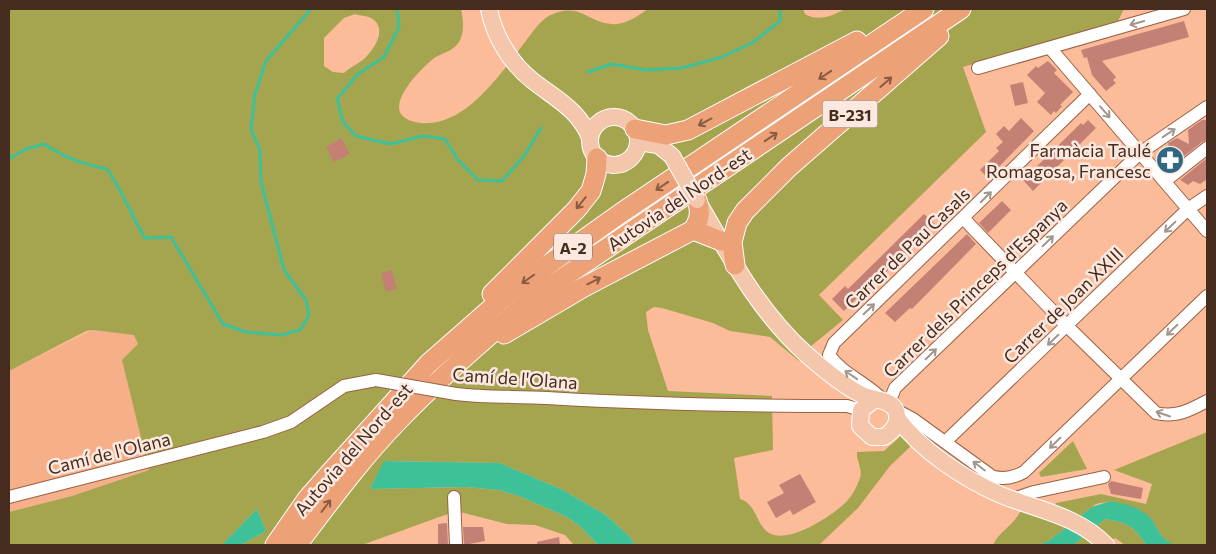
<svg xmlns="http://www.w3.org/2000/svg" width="1216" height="554" viewBox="0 0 1216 554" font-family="Commissioner,sans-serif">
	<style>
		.built { fill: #f5af89 }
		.green { fill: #a5a54f; fill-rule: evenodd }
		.water { fill: #3ec099 }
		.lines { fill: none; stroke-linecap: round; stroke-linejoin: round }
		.stream { stroke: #3ec099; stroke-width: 3 }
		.building { fill: #c48075 }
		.minor-casing { stroke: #9b6142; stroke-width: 14 }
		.major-casing { stroke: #fff; stroke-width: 18 }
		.highway-casing { stroke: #fff; stroke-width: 21 }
		.minor { stroke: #fff; stroke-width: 12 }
		.major { stroke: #f4c7ad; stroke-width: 16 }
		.highway { stroke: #eda177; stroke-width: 19 }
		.minor-bridge-casing { stroke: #9b6142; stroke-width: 14; stroke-linecap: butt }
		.major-bridge-casing { stroke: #fff; stroke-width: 18; stroke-linecap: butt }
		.minor-bridge { stroke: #fff; stroke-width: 12 }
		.major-bridge { stroke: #f4c7ad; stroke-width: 16 }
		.oneway { stroke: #a2968f }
		.oneway2 { stroke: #885b42 }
		.labels { text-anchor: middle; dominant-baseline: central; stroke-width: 5; stroke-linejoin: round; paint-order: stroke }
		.shield { fill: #fce8de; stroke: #7c6458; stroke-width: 1 }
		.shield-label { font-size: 16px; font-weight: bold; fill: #452c1f }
		.poi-label { font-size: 18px; fill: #452c1f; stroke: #fce8de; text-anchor: end }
		.street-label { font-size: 18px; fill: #452c1f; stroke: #fce8de }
	</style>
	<rect width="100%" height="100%" fill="#fcbc9a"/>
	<!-- built -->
	<path class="built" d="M93 330 134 334 138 343 145 449 149 470 72 496 9 512V371Z"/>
	<!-- green -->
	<path class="green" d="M9 9H461C463 19 465 32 459 42 454 51 442 53 434 58 423 67 391 98 401 114 405 120 414 122 421 123 466 127 501 73 525 42 532 33 538 23 547 17 579 0 586 22 611 24 624 26 638 16 648 9H803L805 14C818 22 832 16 845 9H1124L1118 21 963 67 986 132 819 295 843 320 810 347 799 361 770 337 730 331 713 323 662 308 654 307 646 312 648 330 668 391 772 396 773 450 734 458 740 499C756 503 756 525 769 533 788 545 834 515 847 501 853 495 857 486 860 478 863 469 856 461 857 452L884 451 902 435 913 444 890 466 858 508 819 545H635L629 536 606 515 563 490 500 463 385 461 370 489 465 487 499 490 519 496 567 517 580 526 598 545H574L565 535 535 525 507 524 456 511 362 545H241L266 531 257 509 222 545H9V512L72 496 149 470 122 360 138 344 134 335 93 330 86 331 9 371ZM355 14C361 16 370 16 374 20 387 31 373 51 364 59 358 64 350 67 344 73L333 72 324 66V38L344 18Z
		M1207 432V545L1170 544 1163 538 1153 522 1139 510 1110 501 1096 504 1050 540 1039 545H993C1000 530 1014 526 1021 510L1048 519 1056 503 1101 494 1146 504 1152 484 1114 470Z
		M1073 441 1087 469 1041 477 1039 473Z
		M1105 519C1128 523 1134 526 1146 545H1125L1115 538 1106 545H1074Z"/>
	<!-- water -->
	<path class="water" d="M384 461 500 463 563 490 606 515 629 536 635 545H598L580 526 567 517 519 496 499 490 465 487 370 489Z
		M1110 501C1124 504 1139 506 1150 518 1160 529 1160 542 1177 545H1146C1134 526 1128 523 1105 519L1074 545H1039L1050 540 1092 507Z
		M257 509 266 531 241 545H222Z"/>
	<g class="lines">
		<!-- stream -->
		<path class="stream" d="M397 9 399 27 384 57 358 74 337 99 343 122 356 136 390 144 423 136 445 139 458 160 478 180 502 181 524 156 541 128
			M588 72 611 64 646 70 682 68 722 57 752 43 780 21V9
			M9 159 26 149 44 144C65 158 83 164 107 169 122 190 131 215 145 238L171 237 223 324 246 332 282 335 300 330 309 316 306 300 284 270 261 182 260 150 251 129 255 94 266 61 311 9"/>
	</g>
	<!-- building -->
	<path class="building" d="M1184 21 1189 37 1102 61 1116 77 1113 80 1116 83 1106 91 1092 75 1087 57 1084 58 1081 50Z
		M1048 61 1057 70 1054 73 1073 92 1060 105 1062 106 1056 113 1054 111 1051 115 1037 102 1045 93 1027 75 1036 66 1038 68Z
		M1023 82 1028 103 1015 106 1010 85Z
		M1021 118 1034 131 988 178 980 170 999 151 996 148 1003 142 996 134 1004 126 1009 131Z
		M1088 120 1096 128 1033 191 1023 180 1081 123 1083 125Z
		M1202 120H1207V140L1202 142 1169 168 1163 165V160L1158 161 1155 157 1169 148 1168 143 1177 138 1189 144 1188 130Z
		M341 138 350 154 334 162 326 147Z
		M1207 158 1206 180 1200 184 1193 181 1188 185 1180 180Z
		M1002 201 1011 210 988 233 979 223Z
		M924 214 935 224 858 300 857 298 844 311 832 299 845 286 848 289Z
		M967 234 976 244 912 309 910 308 895 322 885 313Z
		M392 270 397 289 386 292 381 273Z
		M800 474 816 502 793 515 790 510 776 518 767 502 784 493 779 485Z
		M1111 481 1143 488 1141 499 1111 494 1108 484Z
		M447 523 448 545H438V524Z
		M463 527H483L485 541 464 545Z
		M559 537 560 545H537V542Z"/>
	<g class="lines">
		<!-- minor casing -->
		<g class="minor-casing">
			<path id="minor" d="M1050 48 1207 231
				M978 68 1184 9
				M1165 181 1207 148
				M964 219 1067 326 1156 413C1176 418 1190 410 1207 401
				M456 394C487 398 517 396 547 398 647 404 747 406 847 406L861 410
				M884 401C868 383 843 375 829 355L834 343 1090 94
				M889 403 895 388 1140 153 1207 107
				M896 410 913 419 993 477C1005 479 1013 478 1024 472L1207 296
				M945 442 1188 209 1207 196
				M9 497 263 432 291 422 344 386 376 380
				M454 497 456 545
				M1013 499 1034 492 1104 477"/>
		</g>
		<!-- major casing -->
		<g class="major-casing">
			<path id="major" d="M489 9C494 36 511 64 533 81 556 99 579 110 590 138
				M590 141a24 24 0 1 1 48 0a24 24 0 1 1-48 0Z
				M638 142 658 145 672 156
				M697 200C729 255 758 311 806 354 824 370 843 386 864 396 874 400 889 399 895 409 901 420 894 431 884 437H872L860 426 861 410 874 400
				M897 418C922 451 962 478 1001 495 1037 510 1077 515 1106 545"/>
		</g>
		<!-- highway casing -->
		<g class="highway-casing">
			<path id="highway" d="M635 129 666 135 688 130 857 41
				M693 230 721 241
				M735 265 732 242 737 223 745 211 789 167 939 36
				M492 294 576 210 591 191 596 174 597 158
				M504 334 584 287 693 230C700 219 701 212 697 200
				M275 545 307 499 328 475 428 364 511 291 621 213 924 9
				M297 545C329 503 361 459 398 421 439 378 485 339 530 300L961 9"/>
		</g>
		<!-- minor -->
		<use href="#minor" class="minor"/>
		<!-- major -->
		<use href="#major" class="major"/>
		<!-- highway -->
		<use href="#highway" class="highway"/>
		<!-- minor-bridge casing -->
		<g class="minor-bridge-casing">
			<path id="minor-bridge" d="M376 380 456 394"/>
		</g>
		<!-- major-bridge casing -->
		<g class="major-bridge-casing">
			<path id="major-bridge" d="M672 156 697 200"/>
		</g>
		<!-- minor-bridge -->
		<use href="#minor-bridge" class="minor-bridge"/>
		<!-- major-bridge -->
		<use href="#major-bridge" class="major-bridge"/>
	</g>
	<!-- one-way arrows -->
	<defs><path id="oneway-shaft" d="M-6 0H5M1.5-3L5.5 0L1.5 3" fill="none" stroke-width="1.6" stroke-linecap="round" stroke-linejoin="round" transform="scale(1.25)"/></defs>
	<g class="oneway">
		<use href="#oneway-shaft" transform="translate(1137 23) rotate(164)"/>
		<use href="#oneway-shaft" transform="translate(1105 112) rotate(49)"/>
		<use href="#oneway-shaft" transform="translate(1169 133) rotate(-34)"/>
		<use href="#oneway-shaft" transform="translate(986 197) rotate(-45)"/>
		<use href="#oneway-shaft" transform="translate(1170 227) rotate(136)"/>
		<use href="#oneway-shaft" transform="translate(1048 241) rotate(-44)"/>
		<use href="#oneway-shaft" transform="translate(869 309) rotate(-44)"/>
		<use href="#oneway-shaft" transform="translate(1172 330) rotate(136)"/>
		<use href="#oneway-shaft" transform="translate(1053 340) rotate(136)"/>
		<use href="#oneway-shaft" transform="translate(931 354) rotate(-44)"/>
		<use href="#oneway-shaft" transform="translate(851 375) rotate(-146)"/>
		<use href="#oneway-shaft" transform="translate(1163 414) rotate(-161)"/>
		<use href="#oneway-shaft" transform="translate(1055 443) rotate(136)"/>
		<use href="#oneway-shaft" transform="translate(979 466) rotate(-143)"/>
	</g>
	<g class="oneway2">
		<use href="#oneway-shaft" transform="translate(825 75) rotate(146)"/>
		<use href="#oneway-shaft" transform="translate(886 82) rotate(-41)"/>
		<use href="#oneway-shaft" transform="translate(705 122) rotate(152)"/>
		<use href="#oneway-shaft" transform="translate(771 137) rotate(-34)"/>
		<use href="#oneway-shaft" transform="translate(662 186) rotate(146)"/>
		<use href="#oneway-shaft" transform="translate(581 203) rotate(129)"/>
		<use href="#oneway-shaft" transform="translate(528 279) rotate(145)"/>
		<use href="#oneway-shaft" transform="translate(594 281) rotate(-27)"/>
		<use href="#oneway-shaft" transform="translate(326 506) rotate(-53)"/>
	</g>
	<!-- icons -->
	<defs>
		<g id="pharmacy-disc" transform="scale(1.4375)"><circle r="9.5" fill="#2f6981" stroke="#fce8de"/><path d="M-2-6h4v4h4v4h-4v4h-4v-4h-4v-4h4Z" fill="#fff"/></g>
	</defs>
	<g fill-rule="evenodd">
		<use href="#pharmacy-disc" x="1170" y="160"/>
	</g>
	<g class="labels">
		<!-- shield labels -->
		<g class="shield">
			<rect x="822.5" y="100.5" width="55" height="27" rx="4"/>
			<rect x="554" y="233.5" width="38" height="27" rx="4"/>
		</g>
		<g class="shield-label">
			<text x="850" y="114">B-231</text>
			<text x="573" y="247">A-2</text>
		</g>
		<!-- poi labels -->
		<g class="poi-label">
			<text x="1151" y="150">Farmàcia Taulé<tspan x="1151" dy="21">Romagosa, Francesc</tspan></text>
		</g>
		<!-- street labels -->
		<g class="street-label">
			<text transform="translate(679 199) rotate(-34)">Autovia del Nord-est</text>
			<text transform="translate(907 248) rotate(-44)">Carrer de Pau Casals</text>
			<text transform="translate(975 288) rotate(-44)">Carrer dels Princeps d'Espanya</text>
			<text transform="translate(1063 305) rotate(-44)">Carrer de Joan XXIII</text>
			<text transform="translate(515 378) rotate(4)">Camí de l'Olana</text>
			<text transform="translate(353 449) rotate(-49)">Autovia del Nord-est</text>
			<text transform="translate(109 453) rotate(-14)">Camí de l'Olana</text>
		</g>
	</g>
	<!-- border -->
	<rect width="1216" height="554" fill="none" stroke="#452c1f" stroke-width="20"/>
</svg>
